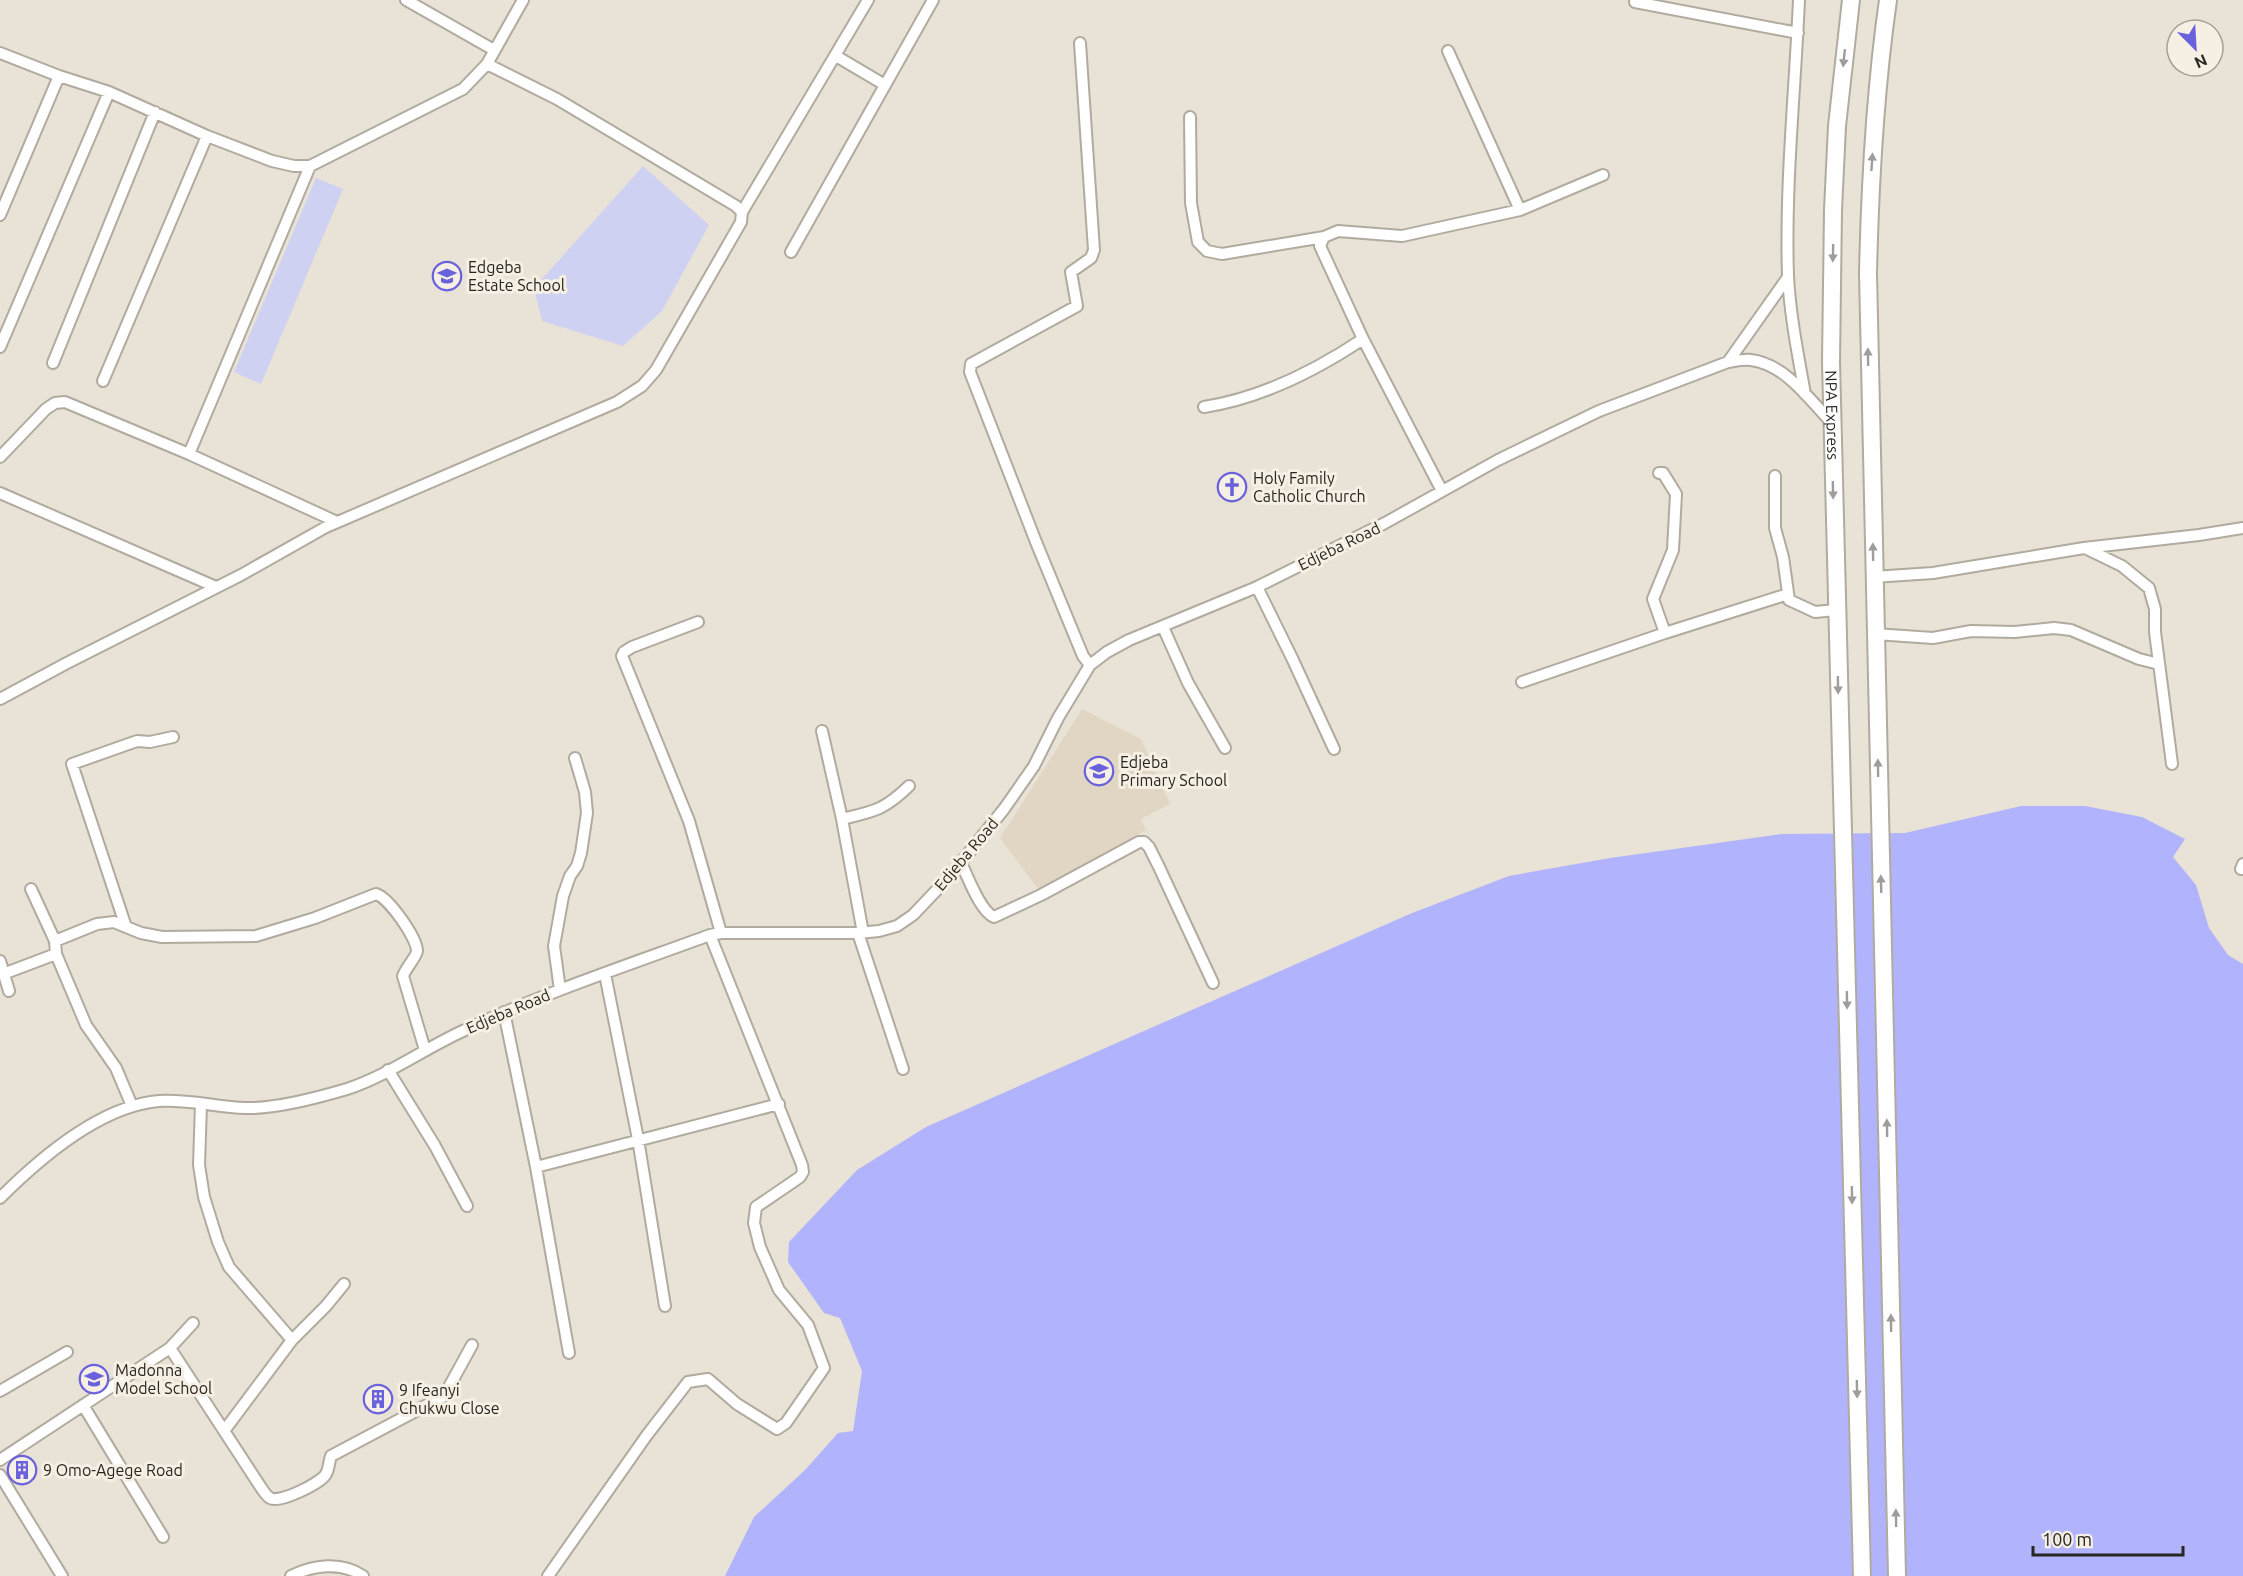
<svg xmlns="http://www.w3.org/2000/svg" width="2243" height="1576" viewBox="0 0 2243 1576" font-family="Ubuntu,sans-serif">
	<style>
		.built { fill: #e1d6c3 }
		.green { fill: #ced1f2 }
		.water { fill: #b1b4fc }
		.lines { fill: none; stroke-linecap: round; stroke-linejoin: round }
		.minor-casing { stroke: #b1aa9f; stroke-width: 14 }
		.primary-casing { stroke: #b1aa9f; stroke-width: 20 }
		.minor { stroke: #fff; stroke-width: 10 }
		.primary { stroke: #fff; stroke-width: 16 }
		.oneway { fill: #9e9d9b }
		.labels { text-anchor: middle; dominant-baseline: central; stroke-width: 6; stroke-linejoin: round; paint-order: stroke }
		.poi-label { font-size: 16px; fill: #282621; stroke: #f6efe3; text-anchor: start }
		.street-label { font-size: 16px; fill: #282621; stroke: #f6efe3 }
	</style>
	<rect width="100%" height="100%" fill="#e9e2d6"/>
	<!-- built -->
	<path class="built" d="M1082 709 1141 739 1170 804 1141 819 1146 830 1039 890 1000 838Z"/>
	<!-- green -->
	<path class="green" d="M643 166 709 225 662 311 623 346 542 321 534 288Z
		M316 178 343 189 261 384 234 372Z"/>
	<!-- water -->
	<path class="water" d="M2021 806H2085L2142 817 2185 839 2173 857 2196 885 2209 928 2228 955 2243 964V1576H725L754 1517 805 1470 838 1433 853 1431 862 1371 840 1318 824 1313 788 1262 789 1242 857 1170 926 1127 1412 913 1509 876 1610 858 1781 834 1905 833Z"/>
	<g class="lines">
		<!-- minor casing -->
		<g class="minor-casing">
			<path id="minor" d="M406 0 494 50
				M1799 0C1795 91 1785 185 1788 276 1790 315 1798 355 1805 394
				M1635 2 1798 33
				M1080 43 1094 250 1091 258 1071 272 1077 306 971 364 970 372 1036 542 1083 656 1090 665
				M0 53 59 76 109 92 207 136 272 161 294 166H310L463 89 487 64 523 0
				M836 56 885 85
				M1190 117 1191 203 1198 242 1207 251 1222 254 1324 237
				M1520 210 1603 175
				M742 212 868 0
				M0 215 59 76
				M791 252 933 0
				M0 347 109 92
				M1728 362 1788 277
				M53 363 155 112
				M103 381 207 136
				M1204 407C1262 398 1315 371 1363 339
				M189 454 310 166
				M0 457 46 409 55 403 65 402 189 454 337 522
				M1659 473H1663L1676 494 1673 550 1653 599 1665 633 1788 594
				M1775 476V528L1783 557 1789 600 1815 612 1836 610
				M1442 491 1363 339 1320 246 1324 237 1338 231 1402 236 1520 210 1448 51
				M0 493 216 587
				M2085 548 2122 566 2149 588 2155 609V632L2172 764
				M1873 577 1933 573 2084 548 2199 535 2243 528
				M1257 587 1292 658 1334 749
				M698 622 632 647 624 652 622 656 689 821 721 933
				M1163 627 1188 683 1225 748
				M1875 634 1933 638 1971 631 2015 632 2054 628 2071 630 2139 659 2159 664
				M1522 682 1665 633
				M0 699 67 663 241 575 326 527 617 402 642 386 656 370 741 222 742 212 736 206 557 99 487 64
				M822 731 842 819 863 933
				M842 819C875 811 884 810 909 786
				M961 863C968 877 980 911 994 917L1041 895 1139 842H1144L1149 847 1159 867 1213 983
				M2243 864 2241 869H2243
				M31 889 55 941 56 954 86 1025 116 1068 132 1106
				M126 927 72 764 137 741 150 742 173 737
				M858 933 903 1069
				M55 941 97 924 114 922 141 933 162 937 256 936 315 918 376 894C389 898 417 938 417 951 417 956 405 969 403 976L425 1050
				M0 961 9 991
				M3 974 56 954
				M605 974 638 1139 665 1306
				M560 990 554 946 563 896 570 876 577 866 581 853 587 813 585 792 575 758
				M504 1012 536 1167 569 1353
				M388 1070 435 1146 467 1206
				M201 1104 199 1165 204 1197 218 1242 229 1267 292 1340
				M536 1167 779 1104
				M0 1198C40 1158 100 1106 159 1101 188 1099 217 1107 245 1108 273 1109 320 1097 347 1089 389 1075 425 1048 465 1030 544 993 628 965 710 935L721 933H858L879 931 897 926 913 915 951 875 1004 809 1034 766 1058 718 1090 665 1107 652 1129 640 1257 587 1385 523 1498 460 1599 411 1728 362C1735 361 1744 359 1751 360 1785 364 1810 400 1832 423
				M170 1348 258 1483C261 1487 265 1495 270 1498 279 1504 321 1483 326 1474 329 1469 329 1461 331 1456L444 1396 472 1345
				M0 1391 67 1352
				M83 1405 163 1537
				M224 1431 292 1340 326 1306 344 1284
				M0 1460 170 1348 193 1323
				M0 1475 62 1576
				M291 1576C313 1565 341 1561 363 1576
				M548 1576 647 1435 688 1382 708 1379 737 1404 777 1429 786 1423 824 1368 808 1325 779 1290 760 1247 754 1223 756 1207 800 1177 803 1172 802 1165 710 935"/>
		</g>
		<!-- primary casing -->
		<g class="primary-casing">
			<g id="primary">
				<path id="s1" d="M1851 0 1837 126 1833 210 1831 362 1862 1576"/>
				<path d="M1888 0C1875 91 1870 182 1868 273L1897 1576"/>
			</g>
		</g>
		<!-- minor -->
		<use href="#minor" class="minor"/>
		<!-- primary -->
		<use href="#primary" class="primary"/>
	</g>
	<!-- one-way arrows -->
	<defs><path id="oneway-solid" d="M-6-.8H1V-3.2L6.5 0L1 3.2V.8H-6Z" transform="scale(1.5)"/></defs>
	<g class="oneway">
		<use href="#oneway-solid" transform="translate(1844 58) rotate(96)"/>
		<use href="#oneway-solid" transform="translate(1872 162) rotate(-86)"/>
		<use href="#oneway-solid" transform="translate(1833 253) rotate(91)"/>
		<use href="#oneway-solid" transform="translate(1868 357) rotate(-91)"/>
		<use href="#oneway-solid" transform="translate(1833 490) rotate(89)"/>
		<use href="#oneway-solid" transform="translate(1873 552) rotate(-91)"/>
		<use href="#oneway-solid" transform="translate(1838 685) rotate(89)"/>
		<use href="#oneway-solid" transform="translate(1878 768) rotate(-91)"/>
		<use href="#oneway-solid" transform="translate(1881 884) rotate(-92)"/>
		<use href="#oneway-solid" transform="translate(1847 1000) rotate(89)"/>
		<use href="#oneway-solid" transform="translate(1887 1128) rotate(-91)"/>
		<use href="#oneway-solid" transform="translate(1852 1195) rotate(89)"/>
		<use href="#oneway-solid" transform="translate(1891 1323) rotate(-91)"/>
		<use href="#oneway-solid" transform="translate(1857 1389) rotate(89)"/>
		<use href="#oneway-solid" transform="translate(1896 1518) rotate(-91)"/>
	</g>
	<!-- icons -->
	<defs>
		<g id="school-ring" transform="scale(1.5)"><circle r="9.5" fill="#f6efe3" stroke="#6a62dc" stroke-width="1.5"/><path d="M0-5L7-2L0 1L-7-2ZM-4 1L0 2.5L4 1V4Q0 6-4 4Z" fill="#6a62dc"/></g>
		<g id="church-ring" transform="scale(1.5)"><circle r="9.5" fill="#f6efe3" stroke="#6a62dc" stroke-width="1.5"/><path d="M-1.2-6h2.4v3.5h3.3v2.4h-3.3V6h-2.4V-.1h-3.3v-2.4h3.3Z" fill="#6a62dc"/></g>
		<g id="building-ring" transform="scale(1.5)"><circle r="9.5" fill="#f6efe3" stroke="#6a62dc" stroke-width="1.5"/><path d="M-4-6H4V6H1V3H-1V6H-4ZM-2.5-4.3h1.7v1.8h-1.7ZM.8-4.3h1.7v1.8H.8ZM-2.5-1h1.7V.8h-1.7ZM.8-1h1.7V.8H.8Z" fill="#6a62dc"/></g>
	</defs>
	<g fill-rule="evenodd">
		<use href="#school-ring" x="447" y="276"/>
		<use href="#church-ring" x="1232" y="487"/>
		<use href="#school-ring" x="1099" y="771"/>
		<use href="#school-ring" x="94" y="1379"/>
		<use href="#building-ring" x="378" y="1399"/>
		<use href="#building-ring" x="22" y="1470"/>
	</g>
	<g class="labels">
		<!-- poi labels -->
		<g class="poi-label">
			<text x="468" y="267">Edgeba<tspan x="468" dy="18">Estate School</tspan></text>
			<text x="1253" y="478">Holy Family<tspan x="1253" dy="18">Catholic Church</tspan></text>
			<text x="1120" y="762">Edjeba<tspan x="1120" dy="18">Primary School</tspan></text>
			<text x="115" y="1370">Madonna<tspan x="115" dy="18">Model School</tspan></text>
			<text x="399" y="1390">9 Ifeanyi<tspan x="399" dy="18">Chukwu Close</tspan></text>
			<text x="43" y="1470">9 Omo-Agege Road</text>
		</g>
		<!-- street labels -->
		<g class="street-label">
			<text stroke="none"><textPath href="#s1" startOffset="416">NPA Express</textPath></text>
			<text transform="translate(1339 546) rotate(-26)">Edjeba Road</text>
			<text transform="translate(966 854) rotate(-50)">Edjeba Road</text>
			<text transform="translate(508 1011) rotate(-23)">Edjeba Road</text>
		</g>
	</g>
	<!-- north arrow -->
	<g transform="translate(2195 48) rotate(156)"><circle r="28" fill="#f6efe3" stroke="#a49f95" stroke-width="1.5"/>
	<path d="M0-4.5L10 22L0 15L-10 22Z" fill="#6a62dc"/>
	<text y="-9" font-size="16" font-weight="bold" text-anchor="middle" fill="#282621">N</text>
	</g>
	<!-- scale -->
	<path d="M2033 1546v9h150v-9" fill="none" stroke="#282621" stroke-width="3"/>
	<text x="2042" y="1546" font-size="18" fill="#282621" stroke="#f6efe3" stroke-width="4.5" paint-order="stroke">100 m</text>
</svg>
